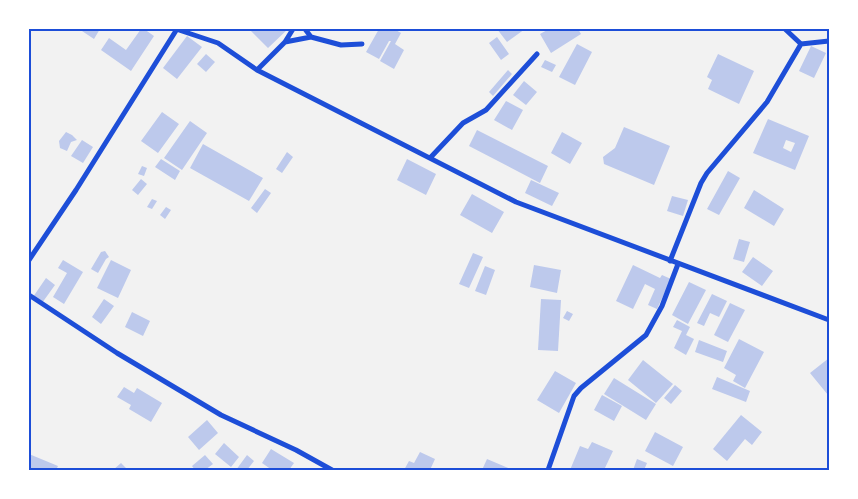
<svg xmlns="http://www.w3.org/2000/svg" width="858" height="499" viewBox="0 0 858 499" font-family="Roboto,sans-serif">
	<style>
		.building { fill: #bdc9ec; fill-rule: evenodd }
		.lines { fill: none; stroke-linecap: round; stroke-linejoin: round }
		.minor { stroke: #1d4ed8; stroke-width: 5 }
		.neatline { fill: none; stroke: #1d4ed8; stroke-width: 2 }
	</style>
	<rect width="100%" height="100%" fill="#f2f2f2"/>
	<!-- building -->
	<path class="building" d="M79 29H100L94 39Z
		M141 29H144L154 36 131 71 101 50 109 38 126 50Z
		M249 29H288L268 48Z
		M379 29H394L401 33 395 44 404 50 394 69 380 61 391 41H389L379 59 366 52Z
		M497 29H525L507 42Z
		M549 29H578L581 34 551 53 540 34Z
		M187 36 202 47 177 79 163 68Z
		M497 37 509 54 501 60 489 43Z
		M577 44 592 52 575 85 559 77Z
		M811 46 826 53 814 78 799 71Z
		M206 54 215 62 206 72 197 64Z
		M718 54 754 71 739 104 708 89 712 80 707 77Z
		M545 60 556 65 552 72 541 67Z
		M508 70 512 74 493 96 489 92Z
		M524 81 537 92 526 105 513 95Z
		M506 101 523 110 512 130 494 120Z
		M162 112 179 124 158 153 141 141Z
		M768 119 809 136 795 170 753 153ZM786 140 795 143 791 152 783 148Z
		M190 121 207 133 182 170 164 158Z
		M624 127 670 146 654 185 604 164 603 157 615 148Z
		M477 130 548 166 540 183 469 146Z
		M66 132 72 135 77 140 71 142 67 151 60 148 59 141Z
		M562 132 582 143 570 164 551 153Z
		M82 140 93 147 83 163 71 156Z
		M203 144 263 178 249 201 190 168Z
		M287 152 293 157 282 173 276 169Z
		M161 159 180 171 175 180 155 167Z
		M407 159 436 174 426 195 397 180Z
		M142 166 147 168 144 176 138 174Z
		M728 171 740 178 719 215 707 209Z
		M141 179 147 184 138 195 132 190Z
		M531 180 559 193 552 206 525 193Z
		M265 189 271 193 257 213 251 208Z
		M754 190 784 209 774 226 744 208Z
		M472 194 504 212 492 233 460 215Z
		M672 196 688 200 683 216 667 211Z
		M152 199 157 201 152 209 147 207Z
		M166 207 171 210 165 219 160 215Z
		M739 239 750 242 744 262 733 259Z
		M105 251 109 257 106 259 98 273 91 269 101 252Z
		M473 253 483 257 469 288 459 284Z
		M753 257 773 271 762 286 742 272Z
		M63 260 83 272 64 304 53 297 67 273 58 268Z
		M111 260 131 270 118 298 97 288Z
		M534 265 561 270 557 293 530 287Z
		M633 265 660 278 662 275 671 279 657 309 648 305 655 289 645 284 633 309 616 301Z
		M485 266 495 270 486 295 475 291Z
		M46 278 55 285 42 303 33 297Z
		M689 282 706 290 688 324 672 315Z
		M712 294 727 301 719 317 710 313 704 326 697 323Z
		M104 299 114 306 101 324 92 317Z
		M541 299 561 300 558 351 538 350Z
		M730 303 745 310 728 342 714 335Z
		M567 311 573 314 569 321 563 318Z
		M132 312 150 321 143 336 125 327Z
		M677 320 690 327 686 335 694 339 686 355 674 348 682 331 673 327Z
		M739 339 764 352 745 388 733 381 736 375 724 368Z
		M699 340 727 351 723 362 695 352Z
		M829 358V394L828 395 810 373Z
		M643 360 673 384 656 403 628 380Z
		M555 371 576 383 559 413 537 400Z
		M717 377 750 391 746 402 712 389Z
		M614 378 656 404 646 420 604 394Z
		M675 385 682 391 671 404 664 398Z
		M124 387 134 393 137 388 162 403 151 422 129 409 131 405 117 397Z
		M602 395 622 406 614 421 594 410Z
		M741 415 762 432 752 445 745 439 727 461 713 449Z
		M207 420 218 433 199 450 188 437Z
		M655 432 683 447 673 466 645 451Z
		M592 442 613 451 604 470H570L580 446 588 449Z
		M224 443 239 457 231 467 215 454Z
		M271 449 294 463 289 470H272L262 463Z
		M420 452 435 459 430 470H404L409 461 414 463Z
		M29 454 58 466 56 470H29Z
		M205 455 213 464 205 470H195L192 466Z
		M247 455 254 461 247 470H236Z
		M487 459 513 470H482Z
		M637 459 647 463 644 470H633Z
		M121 463 128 470H113Z"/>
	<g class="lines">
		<!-- minor -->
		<path class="minor" d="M176 29 218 43 257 70 516 202 829 320
			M305 29 311 37
			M785 29 801 44
			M285 42 311 37 341 45 362 44
			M257 70 285 42 293 29
			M430 158 463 123 486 110 537 54
			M29 260 76 190 177 29
			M670 261 701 183 707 173 767 102 801 44 829 41
			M29 295 117 353 221 415 296 450 332 470
			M548 470 574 396 581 388 646 335 662 306 678 264"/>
	</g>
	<!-- border -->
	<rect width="858" height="499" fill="none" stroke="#ffffff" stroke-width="60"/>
	<rect x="30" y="30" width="798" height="439" class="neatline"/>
</svg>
